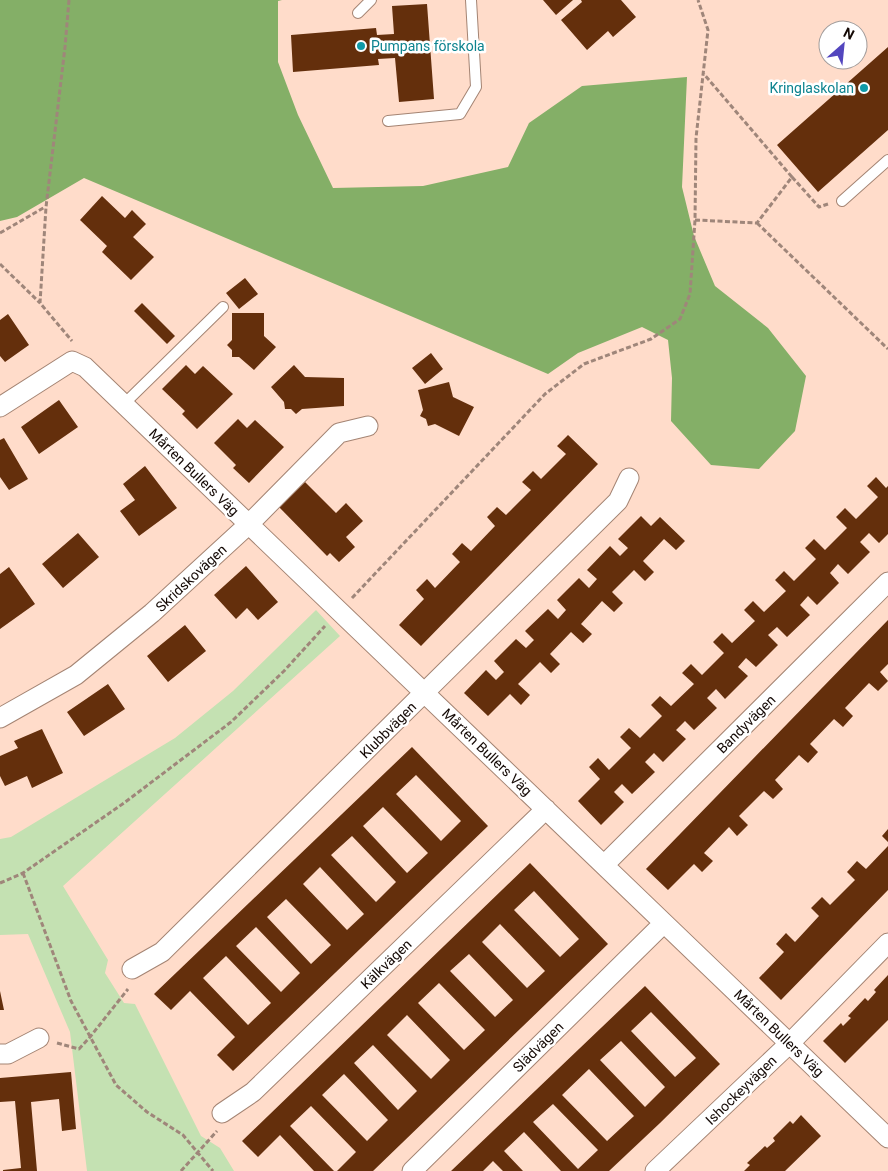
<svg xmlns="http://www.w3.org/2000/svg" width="888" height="1171" viewBox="0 0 888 1171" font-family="Roboto,sans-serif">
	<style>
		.green { fill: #c4e1b2 }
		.forest { fill: #84af67 }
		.building { fill: #642f0c; fill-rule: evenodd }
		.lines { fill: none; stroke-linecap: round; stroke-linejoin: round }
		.lane-casing { stroke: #a48473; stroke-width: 12 }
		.street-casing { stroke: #a48473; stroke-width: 21 }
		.path { stroke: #9f867a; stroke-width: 3; stroke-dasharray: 5 2.5; stroke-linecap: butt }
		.lane { stroke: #fff; stroke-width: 10 }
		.street { stroke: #fff; stroke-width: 19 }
		.culture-dot { fill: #0f9aa8; stroke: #fff; stroke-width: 2 }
		.labels { text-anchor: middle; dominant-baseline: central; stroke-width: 5; stroke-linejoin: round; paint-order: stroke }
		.culture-label { font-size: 14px; fill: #0d838f; stroke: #fff; text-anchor: start }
		.street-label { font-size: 14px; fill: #130804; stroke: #fff }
	</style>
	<rect width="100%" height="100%" fill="#ffdcca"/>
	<!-- green -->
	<path class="green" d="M316 610 340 636 63 886 108 960 105 973 124 1003 135 1004 201 1136 220 1148 234 1171H87L70 1032 28 934 0 935V839L11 837 175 738 233 691Z"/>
	<!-- forest -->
	<path class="forest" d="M0 0H282L278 1V62L298 115 333 188 423 186 508 167 529 123 582 86 687 77 682 187 694 236 715 286 768 328 806 376 795 431 759 469 711 465 671 421 672 378 668 340 642 327 578 353 548 374 84 178 17 217 0 221Z"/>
	<!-- building -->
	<path class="building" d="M543 0H573L556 15Z
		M581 0H621L636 17 613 37 608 31 587 50 561 20 582 2Z
		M427 4 434 99 399 102 395 58 378 59 379 65 293 72 291 35 376 28 377 35 394 34 392 6Z
		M888 47V130L818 192 777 145Z
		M102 196 125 218 132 210 146 224 133 237 154 257 131 280 102 252 107 246 80 220Z
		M245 278 258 294 239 309 226 293Z
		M142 303 175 336 167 344 134 311Z
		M232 313H264V336L276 347 254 370 239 357H232V350L227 345 232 340Z
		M8 314 29 345 5 362 0 356V320Z
		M431 353 443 369 425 384 412 368Z
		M186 365 195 374 203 366 233 394 197 429 182 414 185 411 162 389Z
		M294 365 305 377 344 378V406L302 409 296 414 291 409H285L284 402 271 387Z
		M449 382 453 397 474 407 459 436 435 424 428 426 426 419 420 416 423 410 418 390Z
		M59 400 78 427 39 454 21 427Z
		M238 419 247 428 255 420 284 447 249 483 233 468 236 465 214 443Z
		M568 435 598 464 421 646 399 625 424 599 416 590 427 579 435 588 460 562 452 554 462 543 471 551 495 526 487 517 497 507 506 515 531 490 522 482 533 471 541 479 566 454 557 446Z
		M4 438 28 479 9 490 0 477V440Z
		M145 466 177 508 139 536 120 511 135 500 123 484Z
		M876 477 886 488 888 486V534L879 543 869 533 860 542 870 552 848 574 838 564 830 573 839 583 817 605 808 596 800 605 810 615 787 637 777 627 768 635 778 645 756 667 746 658 738 667 748 676 725 699 716 689 707 698 717 708 694 730 685 721 676 730 686 739 663 762 654 753 645 762 655 772 632 794 622 784 614 792 624 802 601 825 578 801 600 779 589 767 598 758 609 770 631 748 620 737 629 728 640 738 662 716 651 705 660 696 671 706 694 684 682 673 691 664 702 675 724 653 713 642 722 633 732 643 755 621 744 610 753 601 764 612 786 591 775 580 784 571 794 581 816 559 805 548 814 539 825 550 847 528 836 517 845 508 856 519 878 497 867 486Z
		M305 482 336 513 346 503 363 521 346 537 355 547 339 562 330 553 327 556 279 507Z
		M641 516 651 526 660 517 685 541 676 550 664 539 643 561 654 572 645 581 634 570 612 592 623 603 614 612 602 601 581 624 592 634 583 643 571 632 550 654 560 664 551 673 540 662 518 684 530 695 521 705 510 694 488 716 464 693 486 670 496 680 504 672 494 661 516 639 526 648 534 640 525 631 548 609 558 619 566 610 557 600 579 578 589 588 597 579 587 570 610 546 620 556 628 548 618 539Z
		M78 533 99 557 63 588 42 564Z
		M246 566 278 602 258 620 247 608 236 619 214 595Z
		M9 567 35 604 0 629V574Z
		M888 620V664L880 672 888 681 878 691 869 683 845 708 853 716 843 727 834 719 810 744 818 752 808 763 799 755 775 780 783 789 773 799 764 791 739 816 748 825 737 836 729 827 704 853 713 861 702 872 694 864 668 890 646 869Z
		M185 625 206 651 168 682 147 656Z
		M108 684 125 709 84 736 67 712Z
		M42 729 63 773 32 788 27 776 5 786 0 776V756L18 748 14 741Z
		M412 747 488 826 233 1071 217 1055 235 1037 190 991 171 1010 154 994ZM416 775 461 821 441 841 396 794ZM383 807 428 853 407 873 363 826ZM352 836 396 882 376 902 331 855ZM320 867 364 914 347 930 303 884ZM286 899 331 945 311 964 267 917ZM256 927 300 973 281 992 236 946ZM226 956 271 1003 248 1025 203 978Z
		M888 829V842L882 836Z
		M888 846V890L781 1000 759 978 784 952 776 944 786 933 795 942 819 916 811 908 822 897 830 905 855 880 847 872 857 861 866 869Z
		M530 863 608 944 373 1171H337L356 1152 311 1106 290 1126 334 1171H314L280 1135 258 1157 242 1141ZM534 891 579 939 560 957 514 910ZM500 924 545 971 527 988 482 942ZM469 954 513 1000 495 1017 450 971ZM439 983 485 1030 464 1050 418 1003ZM407 1015 450 1060 431 1079 387 1035ZM373 1045 417 1091 398 1110 354 1063ZM344 1074 388 1120 367 1141 322 1095Z
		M888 975V1020L845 1063 823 1041 841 1023 843 1026 851 1018 848 1016 865 998 868 1001 876 992 874 990Z
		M645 986 720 1064 660 1123 609 1171H561L524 1132 504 1151 523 1171H503L493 1161 483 1171H451ZM651 1012 696 1058 675 1077 631 1031ZM621 1041 665 1087 645 1107 600 1060ZM589 1069 634 1116 607 1141 562 1095ZM553 1104 598 1150 578 1169 533 1122Z
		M0 991 4 1010H0Z
		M71 1072 76 1129 62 1131 59 1099 31 1102 37 1171H3V1170L21 1168 15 1101 0 1102V1078Z
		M801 1115 821 1136 785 1171H744L750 1165 747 1163 765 1146 767 1148 775 1141 773 1138 790 1121 793 1124Z"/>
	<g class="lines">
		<!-- lane casing -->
		<g class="lane-casing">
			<path id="lane" d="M358 13 371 0
				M388 121 460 114 476 87 471 0
				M842 201 888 160
				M124 404 223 307"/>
		</g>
		<!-- street casing -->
		<g class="street-casing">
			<path id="street" d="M0 407 72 361 85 367 888 1138
				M0 718 76 675 152 613 249 524 339 433 368 426
				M604 865 888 582
				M132 969 162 952 618 501 629 478
				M0 1054H8L39 1038
				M222 1113 253 1092 546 809
				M412 1171 664 923
				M655 1171 790 1043 888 943"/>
		</g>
		<!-- path -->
		<path class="path" d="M69 0 65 47 46 207 40 303 72 341
			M792 177 819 207 828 204
			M695 220 757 223 792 177 703 73
			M757 223 888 349
			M0 233 45 207
			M0 264 40 303
			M352 598 545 394 584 364 651 339 680 319 690 294 695 220 696 138 708 30 698 0
			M23 873 71 1001 116 1085 147 1112 183 1135 213 1171
			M0 883 23 873 124 803 231 722 284 671 325 626
			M57 1043 79 1049 90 1037 128 989
			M181 1171 217 1131"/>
		<!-- lane -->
		<use href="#lane" class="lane"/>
		<!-- street -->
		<use href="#street" class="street"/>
	</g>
	<!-- markers -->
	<g class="culture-dot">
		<circle cx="361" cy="46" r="5"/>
		<circle cx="864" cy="88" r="5"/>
	</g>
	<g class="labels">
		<!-- culture labels -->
		<g class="culture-label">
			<text x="371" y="46">Pumpans förskola</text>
			<text x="854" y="88" text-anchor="end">Kringlaskolan</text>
		</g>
		<!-- street labels -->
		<g class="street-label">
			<text transform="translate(194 472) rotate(44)">Mårten Bullers Väg</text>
			<text transform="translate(191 578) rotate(-43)">Skridskovägen</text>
			<text transform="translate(746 724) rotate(-45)">Bandyvägen</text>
			<text transform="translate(388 730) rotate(-45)">Klubbvägen</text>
			<text transform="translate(487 752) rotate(44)">Mårten Bullers Väg</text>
			<text transform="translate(386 964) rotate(-44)">Kälkvägen</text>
			<text transform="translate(779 1033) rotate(44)">Mårten Bullers Väg</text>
			<text transform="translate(538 1047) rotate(-45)">Slädvägen</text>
			<text transform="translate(741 1090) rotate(-44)">Ishockeyvägen</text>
		</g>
	</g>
	<!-- north arrow -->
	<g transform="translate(843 45) rotate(27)"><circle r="24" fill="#ffffff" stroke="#a19c9b"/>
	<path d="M0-4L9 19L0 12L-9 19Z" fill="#5346be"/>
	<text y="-8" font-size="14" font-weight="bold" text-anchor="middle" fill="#130804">N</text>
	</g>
</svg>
